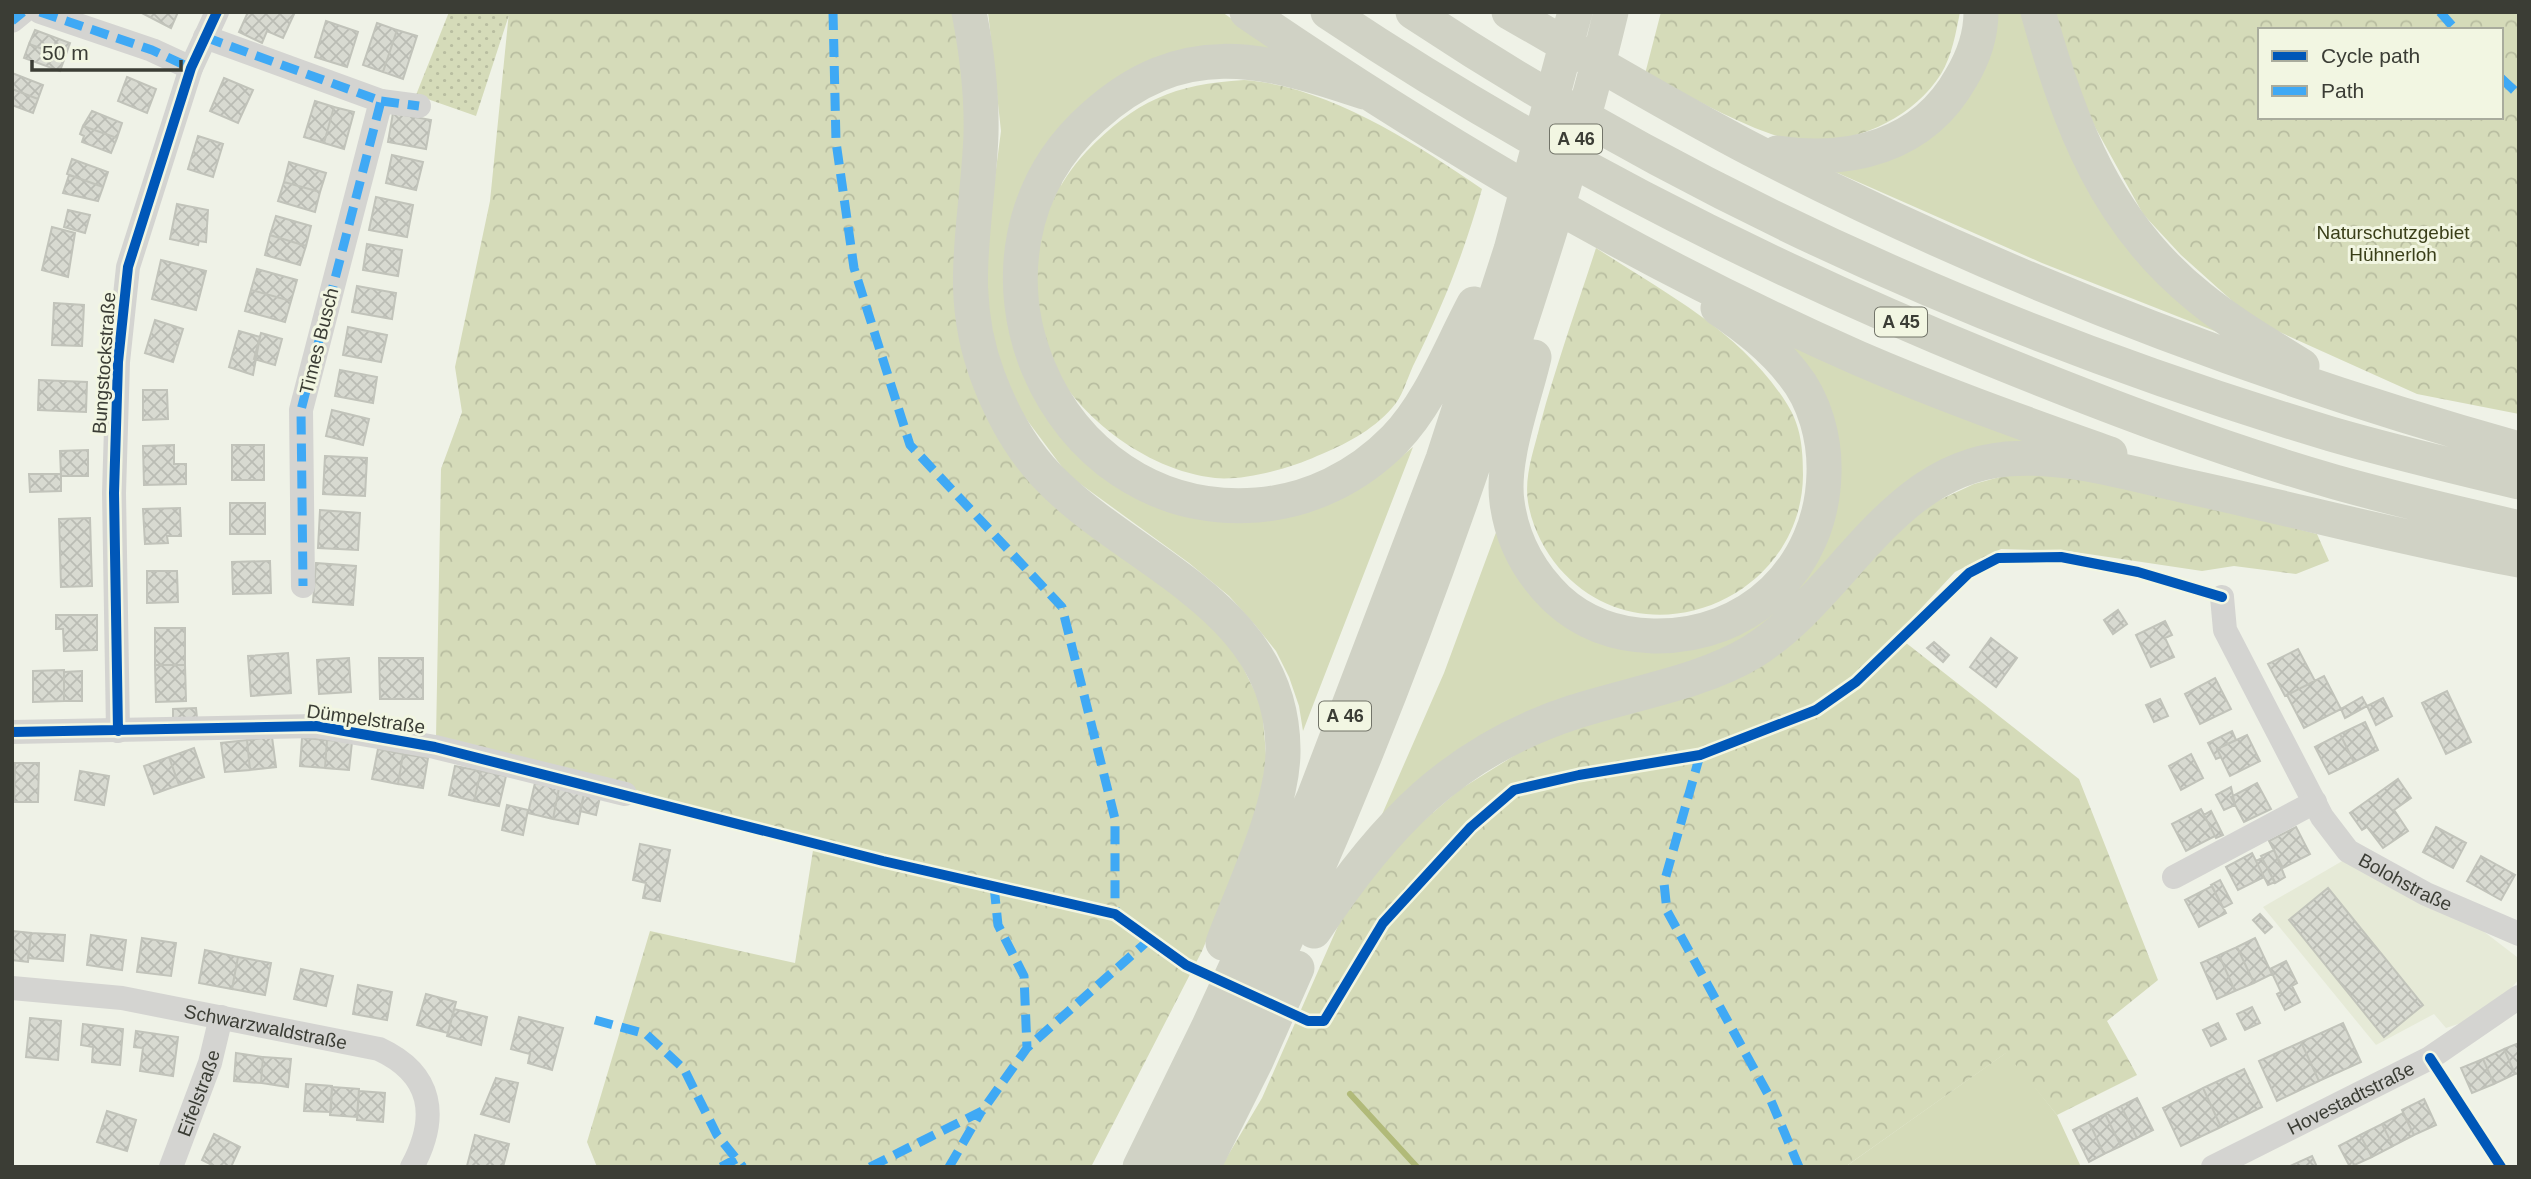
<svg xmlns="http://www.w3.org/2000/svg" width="2531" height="1179" viewBox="0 0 2531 1179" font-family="Arial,sans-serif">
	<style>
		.built { fill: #e6ead7 }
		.grass { fill: #d5dbb9 }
		.forest { fill: url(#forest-crowns); fill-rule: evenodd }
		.park { fill: url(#park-dots) }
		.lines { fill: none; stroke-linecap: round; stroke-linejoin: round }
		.stream { stroke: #b1ba79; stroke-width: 6 }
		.building { fill: url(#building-cross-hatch); stroke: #c1c3ba; stroke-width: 2 }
		.minor { stroke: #d4d4d1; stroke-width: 24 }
		.highway { stroke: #d0d2c5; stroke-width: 35 }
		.quiet { stroke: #3fa9f5; stroke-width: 9; stroke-dasharray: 18 9; stroke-linecap: butt }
		.cycleway-casing { stroke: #f2f6e2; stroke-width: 15 }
		.cycleway { stroke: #0057b8; stroke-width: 10 }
		.labels { text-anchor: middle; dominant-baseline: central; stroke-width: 6; stroke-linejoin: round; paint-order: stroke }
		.shield { fill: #f2f6e2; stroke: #727469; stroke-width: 2 }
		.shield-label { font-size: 18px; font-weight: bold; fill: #3b3d35 }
		.park-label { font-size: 19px; fill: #393e18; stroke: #f2f6e2 }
		.street-label { font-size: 19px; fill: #3b3d35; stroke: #f2f6e2 }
	</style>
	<defs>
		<pattern id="forest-crowns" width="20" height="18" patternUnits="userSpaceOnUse" patternTransform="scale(1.75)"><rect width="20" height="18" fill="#d5dbb9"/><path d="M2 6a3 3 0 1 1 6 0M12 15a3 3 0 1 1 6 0" fill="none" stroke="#b8bda0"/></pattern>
		<pattern id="park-dots" width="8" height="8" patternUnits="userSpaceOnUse" patternTransform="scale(1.75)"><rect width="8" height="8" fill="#d5dbb9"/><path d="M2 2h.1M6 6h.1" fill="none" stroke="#b8bda0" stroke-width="1.8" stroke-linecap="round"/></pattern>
		<pattern id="building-cross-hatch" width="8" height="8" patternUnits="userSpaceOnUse" patternTransform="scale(1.75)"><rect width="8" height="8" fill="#d8dad1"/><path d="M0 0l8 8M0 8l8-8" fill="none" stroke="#babcb4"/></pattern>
	</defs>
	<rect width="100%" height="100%" fill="#eff2e7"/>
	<!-- built -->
	<path class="built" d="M2344 860 2474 924 2517 957 2519 979 2501 1000 2473 1019 2446 1028 2434 1014 2376 1045 2263 907Z"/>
	<!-- grass -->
	<path class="grass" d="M988 12H1222L1275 49 1076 117 1022 366 1179 508 1369 483 1413 447 1303 731 1299 706 1289 677 1276 651 1255 625 1229 596 1189 563 1068 475 1015 404 995 347 986 294V246L1001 131Z
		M1994 12H2027L2050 103 2240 341 2042 263 1831 170 1881 160Z
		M1772 332 2048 449 2002 450 1790 608 1740 641 1377 826 1444 673 1498 527 1530 586 1705 643 1831 523Z
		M2007 1052 2057 1115 2081 1167H1845Z"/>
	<!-- forest -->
	<path class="forest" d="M509 12H957L966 62 978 391 1229 639 1262 706 1267 767 1253 829 1202 951 1091 1167H597L587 1142 650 931 795 963 814 844 630 788 436 738 441 469 462 412 455 367 490 201Z
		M1661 12H1960C1956 32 1952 56 1941 74 1907 127 1832 155 1771 134 1728 119 1687 94 1645 74Z
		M2054 12H2519V414L2417 394 2275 330 2239 307 2181 255 2143 214 2095 127 2072 74ZM2260 30H2501V117H2260Z
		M1244 80C1327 86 1414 142 1482 189 1464 253 1443 306 1413 366 1407 379 1402 398 1392 408 1372 431 1344 445 1317 456 1291 468 1244 481 1215 478 1145 470 1072 414 1045 350 1035 327 1036 286 1039 261 1044 218 1055 185 1086 152 1135 101 1174 84 1244 80Z
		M1596 248C1665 293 1742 332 1787 404 1801 426 1803 449 1803 475 1802 600 1643 665 1559 568 1544 550 1532 527 1528 502 1524 476 1534 450 1540 425 1556 365 1577 307 1596 248Z
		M2045 473 2101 479 2317 534 2329 561 2296 574 2234 566 2202 571 2068 551 2001 549 1955 572 1896 635 2079 779 2158 980 2107 1021 2137 1075 2057 1115 2006 1053 1845 1167H1221L1262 1098 1349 901 1397 844 1459 790 1533 744 1654 701 1885 542 1931 504 1974 484 2007 475Z"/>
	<!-- park -->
	<path class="park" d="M449 12H510L476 116 416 95Z"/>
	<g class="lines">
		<!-- stream -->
		<path class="stream" d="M1350 1094 1417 1167"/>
	</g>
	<!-- building -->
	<path class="building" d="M140 12H178L171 28Z
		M248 12H295L283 38 267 31 262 43 239 32Z
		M326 21 358 32 347 67 315 57Z
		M377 23 397 30 383 72 363 65Z
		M35 30 70 43 65 57 29 44Z
		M397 30 417 36 403 79 383 72Z
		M29 44 65 57 60 71 24 58Z
		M12 73 43 85 38 99 12 89Z
		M127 77 156 89 147 113 118 101Z
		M224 78 253 90 238 123 210 111Z
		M12 89 38 99 33 113 12 105Z
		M315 101 334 107 324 143 304 137Z
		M334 107 354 112 344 149 324 143Z
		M92 111 122 123 117 138 83 126Z
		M393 113 431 120 426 149 388 142Z
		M83 126 117 138 111 153 82 142 84 136 80 134Z
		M198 136 223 144 213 177 188 169Z
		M392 155 423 162 416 190 386 183Z
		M72 159 108 172 103 187 67 174Z
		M289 162 326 173 320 192 284 182Z
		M69 175 103 187 98 201 63 193Z
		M284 182 320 192 315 212 278 201Z
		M376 197 413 205 407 237 369 230Z
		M177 204 208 210 206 242 199 241 198 245 170 239Z
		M68 210 90 215 85 233 64 227Z
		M276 216 311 226 306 246 270 235Z
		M52 227 75 233 68 277 42 270Z
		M270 235 306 246 300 265 265 255Z
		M367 244 402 250 398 276 363 270Z
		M161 260 206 271 196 310 152 299Z
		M257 269 297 280 291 301 251 290Z
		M357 286 396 293 392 319 352 312Z
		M251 290 291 301 285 322 245 311Z
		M54 303 84 305 82 346 52 345Z
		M155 320 183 329 173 362 145 353Z
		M348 327 387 335 381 362 343 355Z
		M239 331 260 337 253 375 229 367Z
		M261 333 282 339 275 365 254 359Z
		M340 370 377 377 373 403 335 396Z
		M39 380 87 382 86 412 38 410Z
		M143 390H167L168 419 143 420Z
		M332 410 369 419 363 445 326 436Z
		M174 445V464H186V484L144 485 143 446Z
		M232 445H264V480H232Z
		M88 450V476H61L60 451Z
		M325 456 367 458 365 496 323 494Z
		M29 474H61V491L30 492Z
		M230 503H265V534H230Z
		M180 508 181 536H167L168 543 145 544 143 509Z
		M320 510 360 513 358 550 318 548Z
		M90 518 92 586 61 587 59 519Z
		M270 561 271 593 233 594 232 562Z
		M316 563 356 566 353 605 313 602Z
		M147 571H177L178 602 147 603Z
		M2118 610 2127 624 2113 634 2104 620Z
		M56 615H97V650L64 651 63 629H56Z
		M2165 621 2172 635 2165 638 2174 657 2151 667 2136 635Z
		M155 628H185V665H155Z
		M1991 638 2017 658 1996 687 1970 667Z
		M1934 642 1949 655 1943 662 1927 648Z
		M2298 649 2315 681 2285 696 2268 664Z
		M288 653 291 693 251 696 248 656Z
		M349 658 351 692 319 694 317 660Z
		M379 658H423V699H380Z
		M155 665H185L186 701 156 702Z
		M64 670V701L33 702V671Z
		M82 671V701H64V672Z
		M2324 676 2341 709 2304 728 2287 695Z
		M2215 678 2231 709 2200 724 2185 694Z
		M2447 691 2471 742 2446 754 2422 703Z
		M2362 697 2367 706 2345 718 2341 709Z
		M2383 698 2392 716 2376 725 2367 706Z
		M2160 699 2168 716 2154 722 2146 705Z
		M196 708 197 718 173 719V709Z
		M2365 722 2378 750 2354 762 2340 734Z
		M2232 731 2236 740 2217 749 2221 757 2216 759 2208 743Z
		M2340 734 2354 762 2329 774 2315 747Z
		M2247 735 2260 761 2230 776 2217 749Z
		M272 737 276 767 250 770 247 740Z
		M302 738 327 740 325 768 300 766Z
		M247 740 250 770 225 772 221 743Z
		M327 740 352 742 349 770 325 768Z
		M194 748 204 777 179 785 169 757Z
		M378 749 403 754 398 784 372 779Z
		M403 754 428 758 423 788 398 784Z
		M2191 754 2203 778 2181 790 2169 766Z
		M169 757 179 785 154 794 144 766Z
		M15 763H39L38 802H14Z
		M455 766 481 771 474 801 449 795Z
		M80 771 109 776 104 805 75 800Z
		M481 771 506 776 499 806 474 801Z
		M2398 779 2411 798 2394 810 2408 831 2383 848 2367 827 2362 830 2350 813Z
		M535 783 559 788 553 819 528 813Z
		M2257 783 2271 809 2244 822 2231 797Z
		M2231 787 2235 805 2224 810 2216 795Z
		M559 788 584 794 578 824 553 819Z
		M584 794 600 797 596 815 580 811Z
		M507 805 528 810 523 835 502 830Z
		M2201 809 2215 836 2186 851 2172 824Z
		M2211 811 2223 835 2216 838 2204 815Z
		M2296 827 2310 854 2283 868 2269 841Z
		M2436 827 2466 843 2453 868 2423 852Z
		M640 844 670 850 660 901 643 898 646 883 633 880Z
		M2274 850 2285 877 2275 883 2261 856Z
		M2252 853 2264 877 2238 890 2226 867Z
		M2481 856 2515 875 2501 900 2467 881Z
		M2262 858 2275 882 2268 885 2256 861Z
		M2220 880 2232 903 2223 908 2211 885Z
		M2212 886 2226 913 2199 927 2185 900Z
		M2328 888 2423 1005 2384 1037 2289 920Z
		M2260 914 2272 927 2265 933 2253 920Z
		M12 931 31 933 28 962 12 960Z
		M31 933 65 935 63 961 28 958Z
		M91 935 126 940 122 970 87 965Z
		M142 938 176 943 171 976 137 972Z
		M2255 938 2272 974 2254 983 2237 947Z
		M2237 947 2254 983 2235 991 2219 955Z
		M205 950 238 957 232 989 199 983Z
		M2219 955 2235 991 2217 999 2201 963Z
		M238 957 271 963 265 995 232 989Z
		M2286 961 2297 983 2292 986 2300 1002 2285 1010 2277 994 2281 992 2270 969Z
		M301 969 333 976 326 1006 294 999Z
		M358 985 392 992 387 1020 353 1014Z
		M426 994 456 1002 448 1033 417 1025Z
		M2252 1007 2260 1023 2245 1030 2237 1014Z
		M454 1009 487 1017 481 1045 447 1036Z
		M519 1017 563 1028 552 1070 528 1063 530 1054 511 1049Z
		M30 1018 61 1021 58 1060 26 1057Z
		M2218 1023 2226 1039 2211 1046 2203 1030Z
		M2343 1023 2361 1062 2319 1081 2301 1042Z
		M83 1024 123 1029 120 1065 92 1062 93 1047 81 1045Z
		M136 1031 178 1037 173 1076 140 1071 143 1048 134 1047Z
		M2301 1042 2319 1081 2277 1101 2259 1061Z
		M2519 1043V1073L2515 1074 2504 1049Z
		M2504 1049 2515 1074 2494 1084 2483 1059Z
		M236 1053 263 1057 261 1083 234 1081Z
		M263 1057 291 1059 288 1087 261 1083Z
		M2483 1059 2494 1084 2472 1093 2461 1068Z
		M2244 1069 2262 1107 2221 1127 2203 1088Z
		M496 1078 518 1083 509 1122 481 1114Z
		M306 1084 332 1086 331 1112 304 1111Z
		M332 1087 359 1089 357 1117 330 1115Z
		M2203 1088 2221 1127 2181 1146 2163 1108Z
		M359 1091 385 1093 383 1122 357 1120Z
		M2137 1098 2153 1130 2137 1138 2121 1106Z
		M2424 1099 2436 1125 2414 1135 2402 1110Z
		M2121 1106 2137 1138 2121 1146 2105 1114Z
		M107 1111 136 1120 127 1151 97 1142Z
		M2403 1113 2414 1135 2393 1146 2382 1124Z
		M2105 1114 2121 1146 2104 1154 2089 1122Z
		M2089 1122 2104 1154 2089 1162 2073 1130Z
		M2382 1124 2393 1146 2372 1157 2360 1135Z
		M214 1134 240 1147 231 1167H216L202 1160Z
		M475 1135 509 1144 503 1167 467 1166Z
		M2360 1135 2372 1157 2350 1167 2339 1146Z
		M2312 1156 2317 1167H2291L2290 1166Z"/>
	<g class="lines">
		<!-- minor -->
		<g class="minor">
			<path d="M40 12 152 50 191 68"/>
			<path d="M12 21 23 12"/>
			<path d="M205 37 381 101 301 410 303 586"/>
			<path d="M381 101 419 106"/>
			<path id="s1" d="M2222 597 2225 630 2322 817 2348 851 2426 894 2519 934"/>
			<path d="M118 731 114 493 118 362 128 267 191 68 217 12"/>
			<path d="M12 732 316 726 435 747 625 794"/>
			<path d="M2174 877 2315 802"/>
			<path id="s2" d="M12 988 122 998 379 1049C433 1074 439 1117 412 1167"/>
			<path id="s3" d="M171 1167 210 1063 221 1017"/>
			<path id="s4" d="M2213 1167 2430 1058 2519 997"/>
		</g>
		<!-- highway -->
		<path class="highway" d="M969 12C977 53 982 93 981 134 978 223 955 289 988 377 1003 417 1024 455 1056 485 1140 566 1282 610 1283 749 1284 806 1243 889 1223 943
			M1247 12C1440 144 1644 264 1858 358 1941 394 2026 424 2110 454
			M1328 12C1536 151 1758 264 1989 358 2102 404 2217 448 2335 482 2395 499 2457 513 2519 528
			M1413 12C1695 199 2008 337 2331 434 2393 452 2456 467 2519 482
			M1509 12C1589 58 1669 106 1751 149 1994 275 2255 375 2519 449
			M2038 12C2069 123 2106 223 2200 298 2232 324 2267 344 2302 366
			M1364 92C1261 57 1182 37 1093 117 938 255 1049 521 1257 505 1309 501 1358 477 1395 439 1430 403 1450 349 1474 304
			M1777 153C1850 164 1923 146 1961 78 1973 58 1981 35 1981 12
			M1534 357C1524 400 1501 459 1507 502 1512 540 1530 573 1557 599 1584 624 1617 635 1653 636 1749 638 1822 568 1824 473 1825 439 1815 401 1793 374 1772 347 1746 327 1718 308
			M1314 931C1382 827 1453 751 1574 712 1629 694 1703 682 1752 652 1843 596 1889 469 2007 459 2066 454 2129 473 2186 486 2297 510 2407 540 2519 560
			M1140 1167 1208 1028 1314 797 1443 459 1511 250 1575 12
			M1174 1167C1309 913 1416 643 1505 370 1544 252 1582 133 1611 12
			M1203 1167 1256 1061 1297 968"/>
		<!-- quiet -->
		<path class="quiet" d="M40 12 152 50 191 68
			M833 12 836 142 854 268 910 445 1062 607 1115 819V914
			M2440 12 2456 30
			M12 21 23 12
			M205 37 381 101 301 410 303 586
			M2501 78 2519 95
			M381 101 419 106
			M1700 755 1664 883 1667 911 1769 1096 1799 1167
			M994 886 998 925 1024 976 1027 1048
			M595 1020 646 1034 684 1069 717 1135 743 1167
			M721 1167 736 1159
			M870 1167 982 1111 1027 1048 1150 939
			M949 1167 981 1112"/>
		<!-- cycleway casing -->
		<g class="cycleway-casing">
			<path id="cycleway" d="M118 731 114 493 118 362 128 267 191 68 217 12
				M12 732 316 726 435 747 883 861 1115 914 1186 965 1308 1021H1324L1383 923 1471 827 1514 790 1579 775 1700 755 1816 710 1856 682 1969 573 1998 558 2061 557 2138 572 2222 597
				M2430 1058 2501 1167"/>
		</g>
		<!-- cycleway -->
		<use href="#cycleway" class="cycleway"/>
	</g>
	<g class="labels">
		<!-- shield labels -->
		<g class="shield">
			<rect x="1550" y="124.5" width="52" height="29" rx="5"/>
			<rect x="1875" y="307.5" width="52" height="29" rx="5"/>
			<rect x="1319" y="701.5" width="52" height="29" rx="5"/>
		</g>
		<g class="shield-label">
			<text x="1576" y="139">A 46</text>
			<text x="1901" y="322">A 45</text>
			<text x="1345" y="716">A 46</text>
		</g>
		<!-- park labels -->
		<g class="park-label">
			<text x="2393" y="232">Naturschutzgebiet<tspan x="2393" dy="22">Hühnerloh</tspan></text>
		</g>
		<!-- street labels -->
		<g class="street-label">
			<text transform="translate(319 341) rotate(-76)">Times Busch</text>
			<text transform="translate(104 363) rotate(-86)">Bungstockstraße</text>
			<text transform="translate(366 719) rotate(8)">Dümpelstraße</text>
			<text stroke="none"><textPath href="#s1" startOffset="352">Bolohstraße</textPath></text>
			<text stroke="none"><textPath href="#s2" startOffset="257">Schwarzwaldstraße</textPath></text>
			<text stroke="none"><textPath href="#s3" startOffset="79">Eifelstraße</textPath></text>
			<text stroke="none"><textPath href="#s4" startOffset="154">Hovestadtstraße</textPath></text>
		</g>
	</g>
	<!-- border -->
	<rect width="2531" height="1179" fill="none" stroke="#3b3d35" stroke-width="28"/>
	<!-- legend -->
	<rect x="2258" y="28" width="245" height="91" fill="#f2f6e2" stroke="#a9ac9d" stroke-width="2"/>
	<rect x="2272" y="51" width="35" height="10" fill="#0057b8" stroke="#a9ac9d" stroke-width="2"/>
	<text x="2321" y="63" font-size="21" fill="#3b3d35">Cycle path</text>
	<rect x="2272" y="86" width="35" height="10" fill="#3fa9f5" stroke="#a9ac9d" stroke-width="2"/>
	<text x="2321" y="98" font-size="21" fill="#3b3d35">Path</text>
	<!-- scale -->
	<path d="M32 60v10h149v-10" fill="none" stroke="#3b3d35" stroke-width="3.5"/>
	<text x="42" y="60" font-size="21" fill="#3b3d35" stroke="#f2f6e2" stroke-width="5" paint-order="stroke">50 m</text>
</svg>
